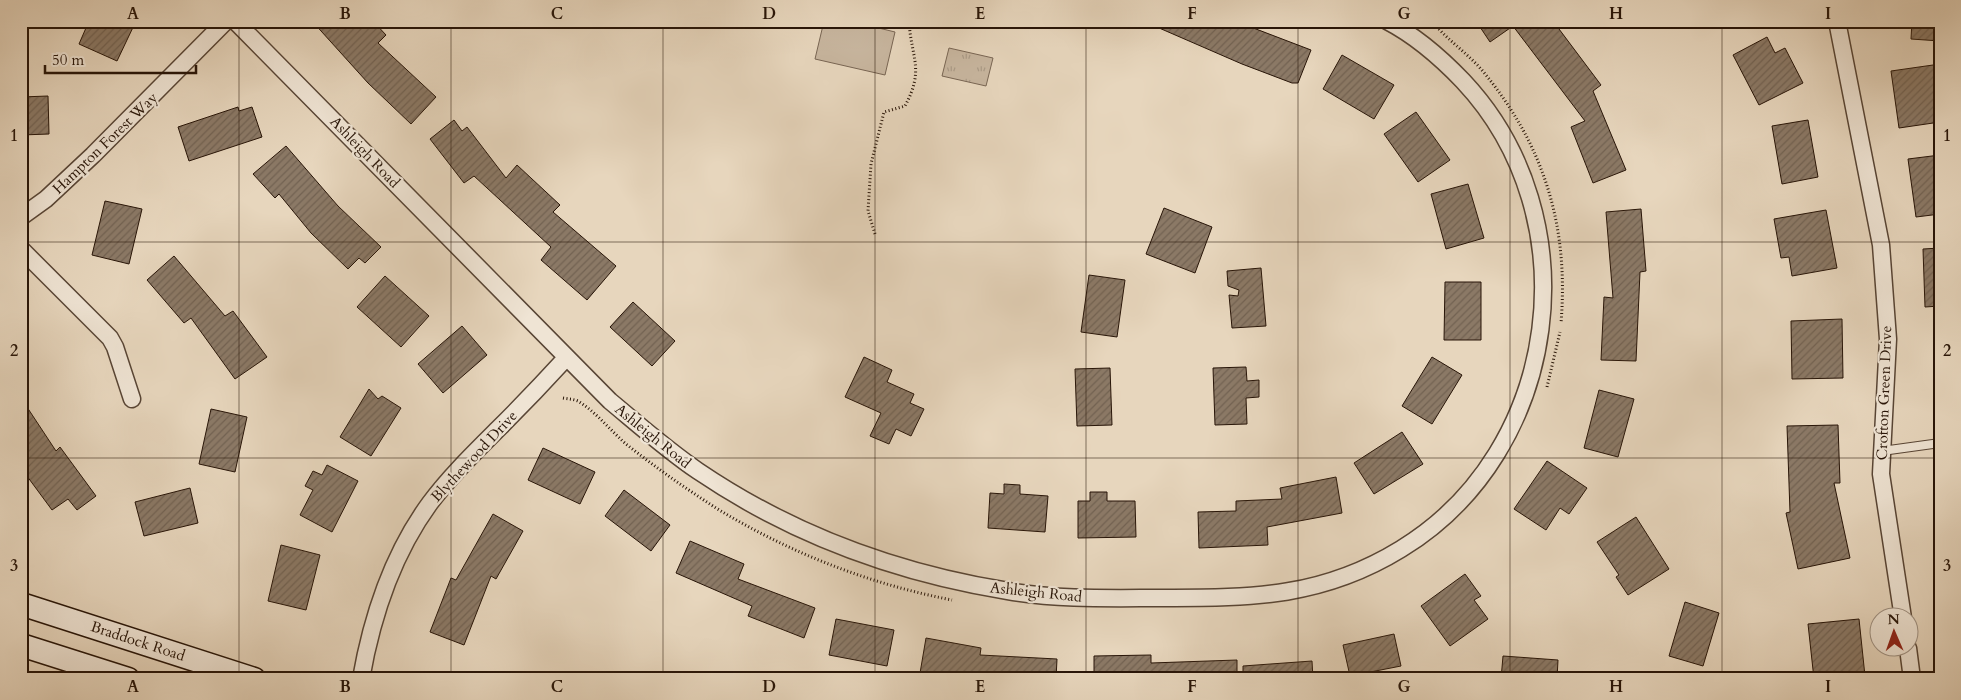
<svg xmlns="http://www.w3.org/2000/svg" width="1961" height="700" viewBox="0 0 1961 700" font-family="Cardo,serif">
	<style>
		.park { fill: url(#park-tufts); stroke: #786553 }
		.pitch { fill: #c7b59e; stroke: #786553 }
		.building { fill: url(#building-hatch); stroke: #281508 }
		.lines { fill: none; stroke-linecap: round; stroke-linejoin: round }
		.lane-casing { stroke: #584535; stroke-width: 10 }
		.street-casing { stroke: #584535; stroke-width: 19 }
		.secondary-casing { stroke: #281508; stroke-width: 25 }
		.path { stroke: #281508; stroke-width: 3; stroke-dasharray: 1 2.5; stroke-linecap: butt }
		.lane { stroke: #efe4d4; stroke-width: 8 }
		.street { stroke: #efe4d4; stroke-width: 16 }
		.secondary { stroke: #efe4d4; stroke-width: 22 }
		.grid { fill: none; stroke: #281508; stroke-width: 1; stroke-opacity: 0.55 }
		.labels { text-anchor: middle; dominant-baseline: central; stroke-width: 4.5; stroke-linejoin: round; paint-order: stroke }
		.street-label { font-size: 15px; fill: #281508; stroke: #efe4d4 }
		.neatline { fill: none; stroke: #281508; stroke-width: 2 }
		.grid-label { font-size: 16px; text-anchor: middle; font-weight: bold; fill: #281508 }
	</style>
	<defs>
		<pattern id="park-tufts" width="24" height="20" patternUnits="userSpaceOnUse" patternTransform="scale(1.25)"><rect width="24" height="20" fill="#c7b59e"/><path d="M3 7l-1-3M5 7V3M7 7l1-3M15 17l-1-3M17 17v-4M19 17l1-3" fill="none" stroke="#ab9b87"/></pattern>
		<pattern id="building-hatch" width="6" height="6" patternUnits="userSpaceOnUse" patternTransform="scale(1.25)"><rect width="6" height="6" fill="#8b7966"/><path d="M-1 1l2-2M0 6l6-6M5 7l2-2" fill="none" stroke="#726252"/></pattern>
	</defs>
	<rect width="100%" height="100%" fill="#e7d6bd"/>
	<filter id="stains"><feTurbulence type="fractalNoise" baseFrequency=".004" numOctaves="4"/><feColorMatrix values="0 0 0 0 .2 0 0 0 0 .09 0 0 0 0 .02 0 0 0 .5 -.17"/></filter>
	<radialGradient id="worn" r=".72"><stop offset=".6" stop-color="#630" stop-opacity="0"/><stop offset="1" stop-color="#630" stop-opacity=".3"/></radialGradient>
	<!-- park -->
	<path class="park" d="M949 48 993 58 986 86 942 76Z"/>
	<!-- pitch -->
	<path class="pitch" d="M824 21H850L895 32 885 75 815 59Z"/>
	<!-- building -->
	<path class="building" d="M89 21H136L117 61 79 44Z
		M312 21H373L386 35 378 43 436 97 411 124 368 83Z
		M1143 21H1235L1311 50 1298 83H1292L1242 64Z
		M1476 21H1553L1601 85 1593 91 1626 170 1593 183 1571 127 1585 121 1513 26 1490 42Z
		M1912 21H1940V41L1911 39Z
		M1767 37 1775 53 1785 48 1803 83 1759 105 1733 55Z
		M1342 55 1394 85 1374 119 1323 89Z
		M1940 64V122L1899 128 1891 71Z
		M48 96 49 134 21 135V97Z
		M238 107 239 111 252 107 262 137 189 161 178 127Z
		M1416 112 1450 160 1418 182 1384 134Z
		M454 120 462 131 467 127 506 178 517 165 560 205 553 212 616 266 587 300 541 260 551 247 474 176 464 183 430 139Z
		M1808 120 1818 177 1782 184 1772 126Z
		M286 146 338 206 381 247 365 263 359 258 348 269 311 233 279 194 275 198 253 174Z
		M1940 155V214L1916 217 1908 159Z
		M1468 184 1484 238 1446 249 1431 194Z
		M105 201 142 209 129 264 92 255Z
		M1164 208 1212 227 1195 273 1146 254Z
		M1641 209 1646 271 1640 272 1636 361 1601 360 1604 297 1613 298 1606 212Z
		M1826 210 1837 268 1792 276 1789 257 1781 258 1774 219Z
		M1940 248V306L1925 307 1923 249Z
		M174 256 225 316 233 311 267 357 235 379 191 318 184 323 147 280Z
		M1261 268 1266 326 1232 328 1229 295 1238 296 1239 290 1228 286 1227 271Z
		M1089 275 1125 280 1117 337 1081 332Z
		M385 276 429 316 401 347 357 307Z
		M1445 282H1481V340H1444Z
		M633 302 675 341 652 366 610 327Z
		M1842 319 1843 378 1792 379 1791 321Z
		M462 326 487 355 443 393 418 364Z
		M864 357 892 370 887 382 914 394 910 403 924 409 911 436 896 429 889 444 870 436 881 413 845 397Z
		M1432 357 1462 375 1432 424 1402 406Z
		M1246 367 1247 381 1259 380V397L1246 398 1247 424 1215 425 1213 368Z
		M1110 368 1112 425 1077 426 1075 369Z
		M369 389 378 399 382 396 401 408 371 456 340 437Z
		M1599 390 1634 399 1618 457 1584 448Z
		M21 398 56 451 60 447 96 496 77 510 68 499 52 510 21 468Z
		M211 409 247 417 235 472 199 464Z
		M1838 425 1840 483H1834L1850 558 1798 569 1786 513 1790 512 1787 426Z
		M1402 432 1423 464 1374 494 1354 463Z
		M543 448 595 472 580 504 528 480Z
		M1547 461 1587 488 1569 514 1560 508 1546 530 1514 509Z
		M327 465 358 481 332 532 300 515 313 490 305 486 313 471 322 475Z
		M1336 477 1342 513 1267 527 1268 545 1199 548 1198 512 1236 511V501L1282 499 1280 488Z
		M1004 484 1020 485V494L1048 496 1045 532 988 528 990 493 1004 494Z
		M190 488 198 523 144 536 135 502Z
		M624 490 670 525 651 551 605 516Z
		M1090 492H1107V501H1135L1136 537 1078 538V501H1090Z
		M493 514 523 531 496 579 491 576 464 645 430 632 451 578 456 580Z
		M1636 517 1669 569 1628 595 1616 577 1619 575 1597 542Z
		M690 541 744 564 738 579 815 608 804 638 748 616 752 606 676 573Z
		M281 545 320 555 306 610 268 601Z
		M1465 574 1481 596 1474 600 1488 619 1450 646 1421 606Z
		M1685 602 1719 613 1703 666 1669 656Z
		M836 619 894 630 887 666 829 655Z
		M1859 619 1865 676 1814 679 1808 624Z
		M1394 634 1401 666 1350 676 1343 645Z
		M926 638 981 648 980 655 1057 659 1056 679H919Z
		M1151 655V663L1237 660V679H1094V656Z
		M1503 656 1558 660 1557 679H1501Z
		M1312 661 1313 679H1243V666Z"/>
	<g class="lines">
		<!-- lane casing -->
		<g class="lane-casing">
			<path id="lane" d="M1882 451 1940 443"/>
		</g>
		<!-- street casing -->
		<g class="street-casing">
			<path id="street" d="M235 21 610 401C639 425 667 450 698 471 791 534 897 573 1008 591 1059 600 1113 598 1164 598 1254 598 1323 597 1401 549 1562 451 1591 217 1463 81 1441 58 1416 36 1387 21
				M1837 21 1881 245 1888 339 1881 474 1903 618
				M21 217 46 199 93 155 226 21
				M21 249 110 338 115 347 132 399
				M1908 648 1912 679
				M361 679C372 616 392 555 430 503 451 475 476 451 500 427 523 404 545 381 566 358"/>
		</g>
		<!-- secondary casing -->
		<g class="secondary-casing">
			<path id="secondary" d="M21 604 254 679
				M21 645 128 679"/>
		</g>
		<!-- path -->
		<path class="path" d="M1432 21C1446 39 1466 52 1481 69 1544 144 1569 226 1561 323
			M875 234 868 211 871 164 884 112 905 106C925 69 911 58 909 21
			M1547 387 1560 332
			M563 398C568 399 573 399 578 401 596 412 610 430 626 444 655 467 685 488 716 508 788 552 869 584 952 600"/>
		<!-- lane -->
		<use href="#lane" class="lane"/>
		<!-- street -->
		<use href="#street" class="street"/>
		<!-- secondary -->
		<use href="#secondary" class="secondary"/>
	</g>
	<!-- grid -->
	<path class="grid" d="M239 21V679M451 21V679M663 21V679M875 21V679M1086 21V679M1298 21V679M1510 21V679M1722 21V679M21 242H1940M21 458H1940"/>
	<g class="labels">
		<!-- street labels -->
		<g class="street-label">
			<text transform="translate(105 143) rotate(-44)">Hampton Forest Way</text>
			<text transform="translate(365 152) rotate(46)">Ashleigh Road</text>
			<text transform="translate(1884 393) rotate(-88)">Crofton Green Drive</text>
			<text transform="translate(653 436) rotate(39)">Ashleigh Road</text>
			<text transform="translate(474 456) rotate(-47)">Blythewood Drive</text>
			<text transform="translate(1036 592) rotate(6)">Ashleigh Road</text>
			<text transform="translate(138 641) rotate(18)">Braddock Road</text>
		</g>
	</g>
	<!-- margin -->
	<rect width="1961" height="700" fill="none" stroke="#e7d6bd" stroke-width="55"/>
	<!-- north arrow -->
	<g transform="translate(1894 632) rotate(358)"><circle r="24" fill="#efe4d4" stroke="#9f9182"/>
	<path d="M0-4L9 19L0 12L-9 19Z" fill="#8f2418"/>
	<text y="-8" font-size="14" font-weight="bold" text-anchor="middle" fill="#281508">N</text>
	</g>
	<!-- scale -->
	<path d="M45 65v8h151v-8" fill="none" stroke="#281508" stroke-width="2.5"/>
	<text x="52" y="65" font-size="15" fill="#281508" stroke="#efe4d4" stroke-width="4" paint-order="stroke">50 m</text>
	<rect x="28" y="28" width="1906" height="644" class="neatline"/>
	<g class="grid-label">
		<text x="133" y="19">A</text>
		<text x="345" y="19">B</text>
		<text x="557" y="19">C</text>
		<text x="769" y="19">D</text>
		<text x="980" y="19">E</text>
		<text x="1192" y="19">F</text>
		<text x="1404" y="19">G</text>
		<text x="1616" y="19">H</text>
		<text x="1828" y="19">I</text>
		<text x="14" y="141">1</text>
		<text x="1947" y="141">1</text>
		<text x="14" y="356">2</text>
		<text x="1947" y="356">2</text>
		<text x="14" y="571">3</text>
		<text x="1947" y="571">3</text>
		<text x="133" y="692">A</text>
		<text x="345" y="692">B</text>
		<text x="557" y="692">C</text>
		<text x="769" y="692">D</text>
		<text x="980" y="692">E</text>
		<text x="1192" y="692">F</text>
		<text x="1404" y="692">G</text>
		<text x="1616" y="692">H</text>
		<text x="1828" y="692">I</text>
	</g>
	<rect width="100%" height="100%" filter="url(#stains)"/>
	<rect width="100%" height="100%" fill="url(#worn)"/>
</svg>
